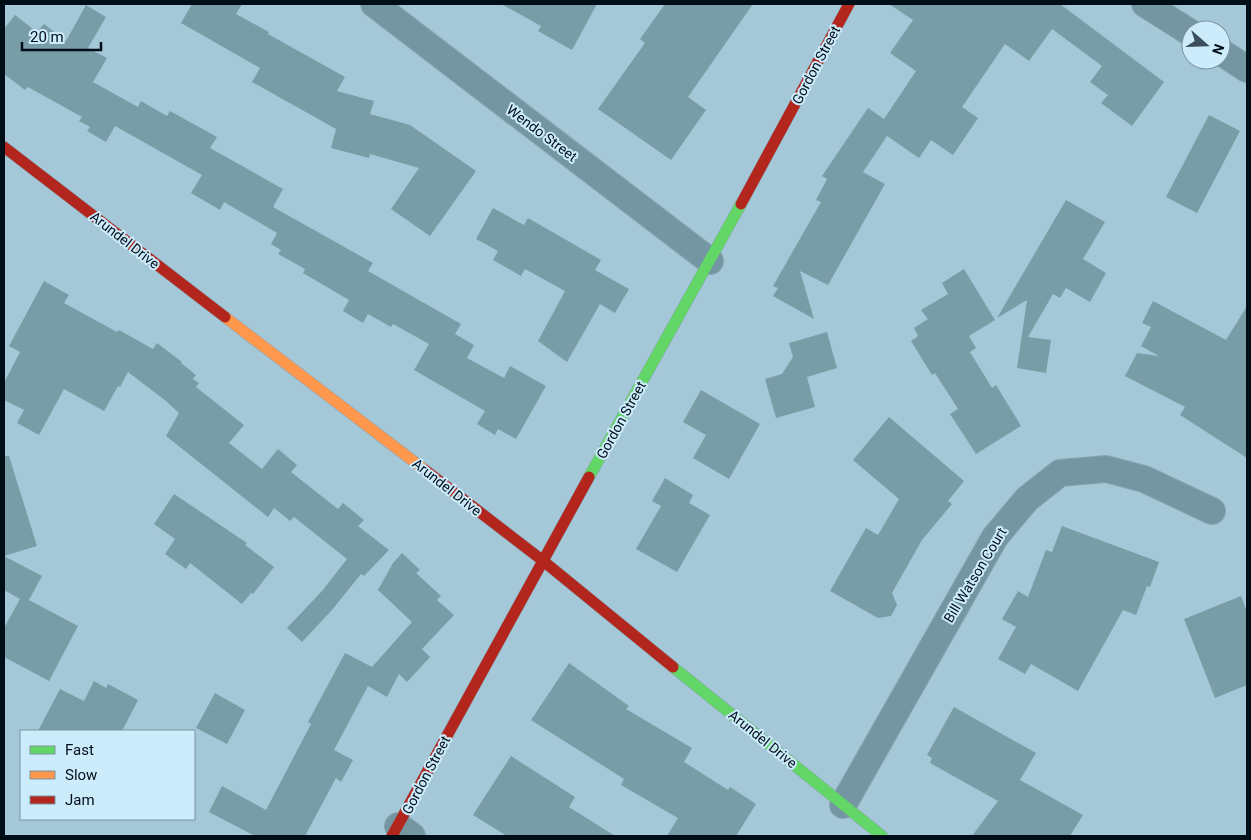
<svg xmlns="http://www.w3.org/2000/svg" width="1251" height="840" viewBox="0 0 1251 840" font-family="Roboto,sans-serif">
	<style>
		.building { fill: #789da7 }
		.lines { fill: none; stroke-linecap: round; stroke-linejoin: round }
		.street-casing { stroke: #8ba5b1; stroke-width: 28 }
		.fast-casing { stroke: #8ba5b1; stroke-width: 12 }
		.slow-casing { stroke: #8ba5b1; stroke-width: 12 }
		.jam-casing { stroke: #8ba5b1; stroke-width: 12 }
		.street { stroke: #7495a2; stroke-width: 26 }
		.fast { stroke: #63d668; stroke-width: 11 }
		.slow { stroke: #ff974d; stroke-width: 11 }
		.jam { stroke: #b3261e; stroke-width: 11 }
		.labels { text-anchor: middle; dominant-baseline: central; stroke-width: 4; stroke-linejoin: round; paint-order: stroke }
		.street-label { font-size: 14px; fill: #000e18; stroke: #cdecfb }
	</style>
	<rect width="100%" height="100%" fill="#a5c8d8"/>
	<!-- building -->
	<path class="building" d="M192 4H242L236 14 269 32 268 34 345 77 337 91 374 101 370 114 410 125 476 171 430 236 391 209 419 168 370 154 369 158 331 148 336 129 252 82 260 68 181 23Z
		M501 4H597L572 50 538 31 541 26Z
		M665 4H753L688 97 706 110 671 160 598 109 645 43 640 39Z
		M889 4H1060L1164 82 1132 126 1101 103 1108 95 1090 82 1102 66 1052 29 1029 61 1005 44 962 107 978 118 953 155 931 140 919 158 887 136 863 172 885 184 828 285 800 271 814 319 773 296 778 288 773 286 821 202 816 200 827 179 822 176 868 108 884 119 916 71 890 53 913 20Z
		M86 5 106 17 88 48 107 58 93 82 138 107 141 101 167 116 170 111 217 137 210 148 283 189 273 207 373 263 368 271 461 324 455 334 474 345 467 358 504 378 510 366 546 386 516 439 498 429 495 435 477 424 485 411 414 370 429 344 393 324 391 327 368 314 363 323 343 311 349 300 303 273 305 269 278 254 281 250 271 244 277 233 224 202 220 210 191 193 202 175 115 126 106 142 87 131 90 127 79 121 82 117 28 87 25 90 4 74V29L15 15 37 32 44 24 66 41Z
		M1209 115 1240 131 1197 213 1166 197Z
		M1066 200 1105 222 1083 259 1106 273 1090 302 1066 288 1060 298 1053 294 1028 337 1051 340 1046 373 1017 368 1027 300 997 318Z
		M493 208 524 225 528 218 601 260 595 270 629 289 615 313 600 304 567 362 538 341 565 291 525 269 521 276 493 260 498 251 476 239Z
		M964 269 995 320 969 336 976 348 970 352 992 388 996 385 1021 426 976 454 950 414 958 409 935 373 932 375 911 341 918 336 914 328 928 319 921 310 948 294 942 283Z
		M44 281 69 295 64 303 117 332 119 330 153 349 157 343 182 362 181 363 196 375 193 379 199 383 196 387 244 425 229 443 262 469 278 449 297 465 291 472 338 509 343 503 364 520 358 526 389 550 364 576 361 574 332 610 302 642 287 628 322 591 347 559 294 517 290 521 274 508 268 517 166 436 179 413 166 401 128 372 120 387 118 386 104 411 64 389 39 435 17 423 24 410 4 400V383L20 352 9 346Z
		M1153 301 1226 340 1247 306V458L1180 415 1185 407 1125 376 1137 353 1159 356 1141 346 1151 327 1142 323Z
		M827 332 837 368 807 377 815 407 776 418 765 379 782 374 793 357 789 343Z
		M701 390 760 424 729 479 693 458 706 435 683 422Z
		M889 417 964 481 948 501 952 504 922 540 892 593 897 605 891 616 878 618 830 591 866 528 878 535 899 499 853 460Z
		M4 456H9L37 546 4 556 42 576 29 600 78 626 49 681 4 657V628L20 599 4 590Z
		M665 478 693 495 689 503 710 515 677 572 636 549 661 506 652 501Z
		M174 494 247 543 245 545 274 567 253 594 251 593 242 604 190 563 186 569 165 554 175 539 154 524Z
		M1062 526 1159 562 1150 587 1147 586 1136 615 1123 610 1078 691 1031 664 1025 674 998 659 1016 627 1002 619 1018 591 1028 597 1046 550 1052 552Z
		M402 553 420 570 416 573 441 596 437 600 454 615 422 649 430 657 407 682 399 674 387 697 368 686 334 750 353 760 341 782 336 778 305 836H255L209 812 222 786 266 810 311 724 308 722 345 653 372 667 412 622 378 590 393 563Z
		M1241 596 1247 612V685L1215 698 1184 619Z
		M569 663 629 706 626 709 692 748 684 762 728 790 730 787 756 804 736 836H667L678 818 621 785 624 779 531 720Z
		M94 681 106 688 108 684 138 700 122 731H38L60 689 84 701Z
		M215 693 245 710 227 744 196 728Z
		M954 707 1036 753 1020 780 1083 815 1070 836H972L998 801 930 763 932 758 927 755Z
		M511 756 575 797 569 807 615 836H507L473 815Z"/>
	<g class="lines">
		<!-- street casing -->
		<g class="street-casing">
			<path id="street" d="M374 4 710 261
				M1145 4 1191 33
				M1221 52 1247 69
				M843 805 995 537 1027 499 1060 473 1106 469 1144 479 1212 511
				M398 826 412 836"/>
		</g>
		<!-- fast casing -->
		<g class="fast-casing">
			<path id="fast" d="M589 477 741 204
				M673 667 882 836"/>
		</g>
		<!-- slow casing -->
		<g class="slow-casing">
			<path id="slow" d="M225 317 425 470"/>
		</g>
		<!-- jam casing -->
		<g class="jam-casing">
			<path id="jam" d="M4 147 225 317
				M741 204 849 4
				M425 470 542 560 673 667
				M392 836 589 477"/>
		</g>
		<!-- street -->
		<use href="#street" class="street"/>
		<!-- fast -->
		<use href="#fast" class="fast"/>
		<!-- slow -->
		<use href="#slow" class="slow"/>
		<!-- jam -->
		<use href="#jam" class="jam"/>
	</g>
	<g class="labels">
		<!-- street labels -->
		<g class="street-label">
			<text transform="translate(816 65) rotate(-62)">Gordon Street</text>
			<text transform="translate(542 133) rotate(37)">Wendo Street</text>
			<text transform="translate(125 240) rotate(38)">Arundel Drive</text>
			<text transform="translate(621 420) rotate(-61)">Gordon Street</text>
			<text transform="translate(447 487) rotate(38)">Arundel Drive</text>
			<text transform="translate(975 575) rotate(-59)">Bill Watson Court</text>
			<text transform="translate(763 739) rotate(39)">Arundel Drive</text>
			<text transform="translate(426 775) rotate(-62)">Gordon Street</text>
		</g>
	</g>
	<!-- border -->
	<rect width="1251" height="840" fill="none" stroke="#000e18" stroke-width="10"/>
	<!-- legend -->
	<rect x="20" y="730" width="175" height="90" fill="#cdecfb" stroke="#7b93a0"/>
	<rect x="30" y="746" width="25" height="8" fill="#63d668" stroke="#7b93a0"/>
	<text x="65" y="755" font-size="15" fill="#000e18">Fast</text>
	<rect x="30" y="771" width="25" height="8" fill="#ff974d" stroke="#7b93a0"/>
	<text x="65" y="780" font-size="15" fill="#000e18">Slow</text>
	<rect x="30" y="796" width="25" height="8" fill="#b3261e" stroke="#7b93a0"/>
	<text x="65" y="805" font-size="15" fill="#000e18">Jam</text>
	<!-- north arrow -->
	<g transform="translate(1206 45) rotate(110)"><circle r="24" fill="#cdecfb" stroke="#7b93a0"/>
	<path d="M0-4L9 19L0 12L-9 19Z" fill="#3a4f5b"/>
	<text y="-8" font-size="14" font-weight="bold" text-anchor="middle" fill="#000e18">N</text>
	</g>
	<!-- scale -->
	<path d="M22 42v8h79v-8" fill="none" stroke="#000e18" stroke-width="2.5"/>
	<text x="30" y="42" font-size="15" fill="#000e18" stroke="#cdecfb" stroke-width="4" paint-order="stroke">20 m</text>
</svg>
